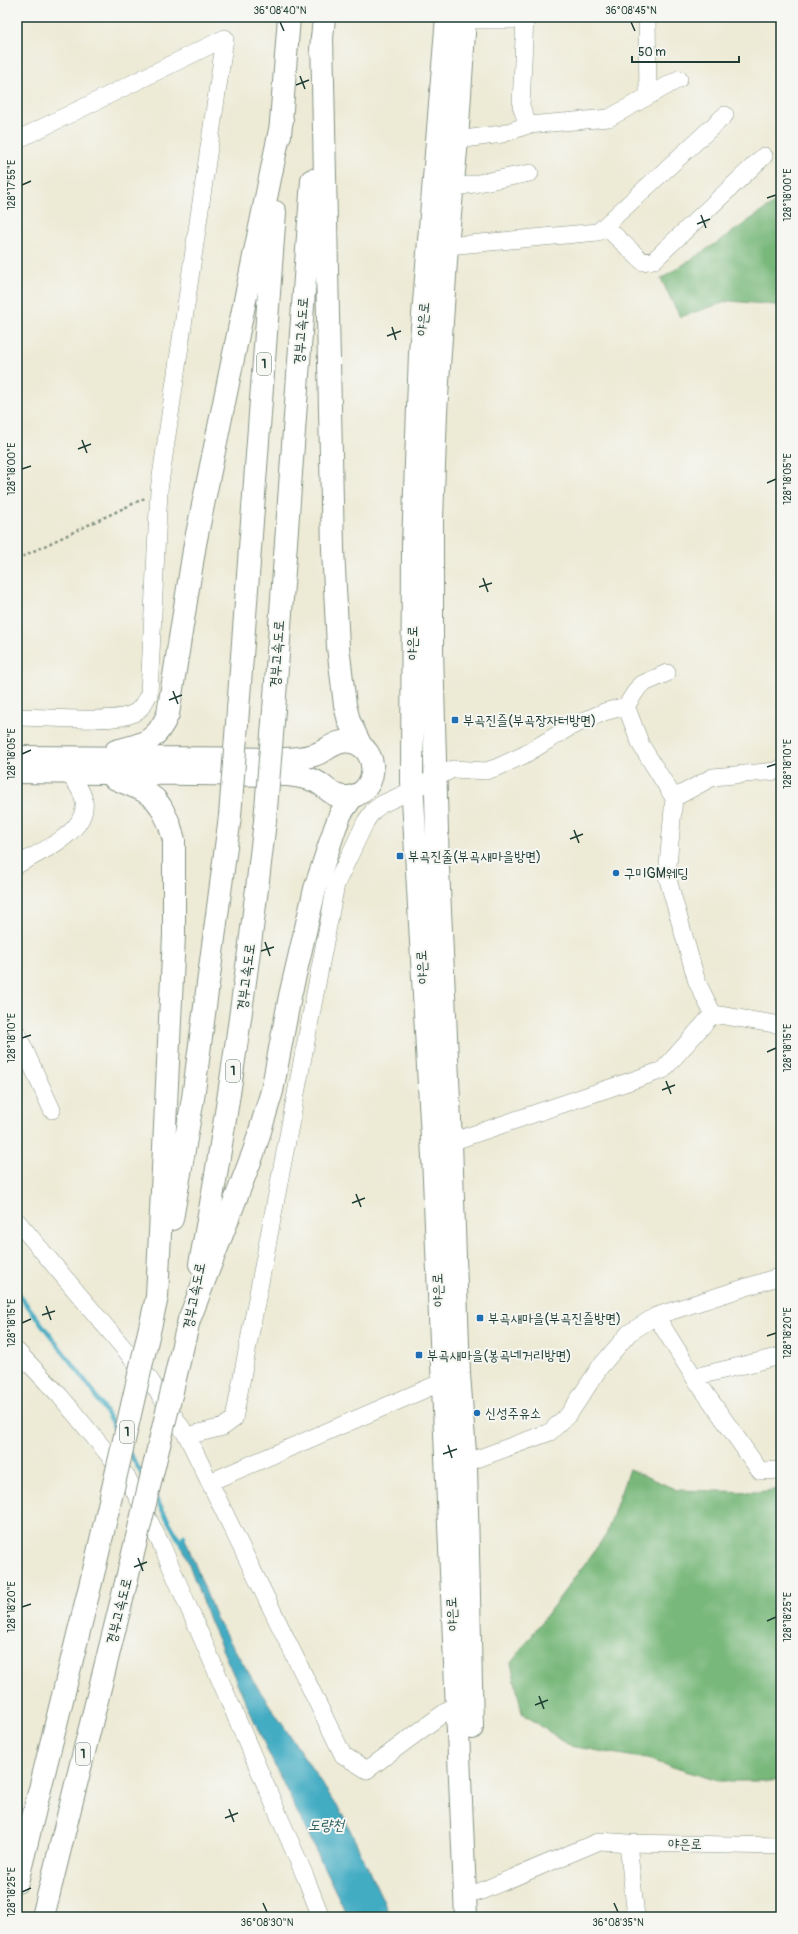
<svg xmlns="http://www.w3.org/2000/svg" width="798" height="1934" viewBox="0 0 798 1934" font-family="Pangolin,'Poor Story',sans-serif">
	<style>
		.forest { fill: #78b87a; stroke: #4c7a57 }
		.water { fill: #43acc3; stroke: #31747c }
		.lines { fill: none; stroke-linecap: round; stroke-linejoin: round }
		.stream { stroke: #43acc3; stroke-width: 4.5 }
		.minor-casing { stroke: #869484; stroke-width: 18 }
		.major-casing { stroke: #869484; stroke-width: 24 }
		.highway-casing { stroke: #869484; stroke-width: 24 }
		.path { stroke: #869484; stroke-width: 2.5; stroke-dasharray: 3 3; stroke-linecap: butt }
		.minor { stroke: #fff; stroke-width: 17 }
		.major { stroke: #fff; stroke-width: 22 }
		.highway { stroke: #fff; stroke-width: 22 }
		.highway-bridge-casing { stroke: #869484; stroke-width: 24; stroke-linecap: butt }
		.highway-bridge { stroke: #fff; stroke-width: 22 }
		.ticks { fill: none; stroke: #1f3d34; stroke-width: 1.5 }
		.poi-dot { fill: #1f6fb2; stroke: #f6f6f2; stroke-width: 1.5 }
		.labels { text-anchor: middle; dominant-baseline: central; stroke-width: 4; stroke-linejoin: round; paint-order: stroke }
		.shield { fill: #f6f6f2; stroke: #60746d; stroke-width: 1 }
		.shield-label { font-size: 13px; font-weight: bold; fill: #1f3d34 }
		.street-label { font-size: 14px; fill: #1f3d34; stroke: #f6f6f2 }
		.poi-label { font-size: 14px; fill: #1f3d34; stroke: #f6f6f2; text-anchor: start }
		.water-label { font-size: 15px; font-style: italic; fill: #2a5e5f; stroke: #f6f6f2 }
		.neatline { fill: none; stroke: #1f3d34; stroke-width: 1.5 }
		.ticks-label { font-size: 10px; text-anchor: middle; fill: #1f3d34 }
	</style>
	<rect width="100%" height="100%" fill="#f6f6f2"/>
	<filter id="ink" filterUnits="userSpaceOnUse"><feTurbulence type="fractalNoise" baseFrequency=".025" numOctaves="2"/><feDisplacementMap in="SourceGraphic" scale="8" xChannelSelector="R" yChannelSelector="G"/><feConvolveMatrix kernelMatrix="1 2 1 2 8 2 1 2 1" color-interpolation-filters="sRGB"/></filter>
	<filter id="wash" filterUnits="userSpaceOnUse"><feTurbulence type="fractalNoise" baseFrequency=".012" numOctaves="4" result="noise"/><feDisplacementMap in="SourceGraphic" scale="16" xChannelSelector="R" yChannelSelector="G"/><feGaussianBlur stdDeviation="0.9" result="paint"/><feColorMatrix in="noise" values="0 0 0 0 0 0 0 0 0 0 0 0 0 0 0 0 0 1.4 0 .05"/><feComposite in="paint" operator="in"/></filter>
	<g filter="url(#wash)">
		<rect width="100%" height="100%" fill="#edead5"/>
		<!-- forest -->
		<path class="forest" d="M781 198V303L777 305 729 301 680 317 661 279 721 240Z
			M629 1469 677 1490 756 1492 781 1489V1781H718L647 1759 570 1746 522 1713 511 1663 606 1535Z"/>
		<!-- water -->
		<path class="water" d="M184 1536 216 1618 256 1685 343 1815 391 1917H348L269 1754 210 1622 182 1545Z"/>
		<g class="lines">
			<!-- stream -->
			<path class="stream" d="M17 1292 93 1391 118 1433
				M129 1452 144 1478
				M155 1497 182 1545 184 1536"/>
		</g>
	</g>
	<g filter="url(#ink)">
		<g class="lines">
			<!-- minor casing -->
			<g class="minor-casing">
				<path id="minor" d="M647 17 648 96
					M464 20H525
					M528 125 609 118 679 79
					M17 140 225 38 159 490 149 694C145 701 142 709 134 713 116 724 42 717 17 717
					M457 140 502 134 528 125 521 106 525 17
					M453 188 530 173
					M605 226 643 262 654 260 764 156
					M447 246 598 232 725 115
					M626 706 641 745 674 798
					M17 865C53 845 115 820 66 772
					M713 1014 697 982 667 876 674 798 713 777 777 771 781 768
					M17 1033 52 1110
					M451 1142 663 1070 713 1014 781 1025
					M17 1221 148 1377 187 1436 343 1755 367 1770 456 1704
					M656 1316 694 1377 781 1356
					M17 1351 60 1396 127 1477 162 1546 305 1876 321 1917
					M694 1377 760 1471 781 1470
					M187 1436 223 1427 234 1419 336 884 366 821 373 811 382 804 404 794 453 769 486 771 498 767 524 755 570 727 604 712 626 706 640 685 667 673
					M455 1467 550 1432 569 1414 600 1367 629 1333 656 1316 781 1276
					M210 1482 442 1382
					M628 1843 636 1917
					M479 1892 600 1841 628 1843 781 1846"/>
			</g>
			<!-- major casing -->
			<g class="major-casing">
				<path id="major" d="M447 17 420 353 413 546 412 781 433 1156 466 1917
					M465 17 457 140 447 246 436 412 432 519V651L438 868 451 1142 459 1374 466 1466 472 1728"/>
			</g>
			<!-- highway casing -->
			<g class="highway-casing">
				<path id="highway" d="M322 36 333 549 338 647 345 705 349 721 361 746
					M321 50 324 17
					M280 135 289 17
					M238 710 275 212
					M274 710 312 180
					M116 751C144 744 156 742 168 714L195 544 282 120
					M17 757 287 759C296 758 305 758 314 755 327 751 336 739 351 742 382 748 378 796 347 797 332 798 326 786 315 781 306 777 297 776 288 775L17 772
					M114 778 144 791 155 799 161 807 169 823 174 840V935L157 1297
					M172 1219 193 1098 230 816
					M200 1264C228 1117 248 969 265 821
					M189 1320 254 1151 272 1091 290 996 315 889 335 828 341 813 353 796
					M17 1882 95 1566
					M43 1917 124 1591"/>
			</g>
			<!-- path -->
			<path class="path" d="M17 559 145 498"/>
			<!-- minor -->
			<use href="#minor" class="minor"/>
			<!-- major -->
			<use href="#major" class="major"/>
			<!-- highway -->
			<use href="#highway" class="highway"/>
			<!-- highway-bridge casing -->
			<g class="highway-bridge-casing">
				<path id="highway-bridge" d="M230 816 238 710
					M265 821 274 710
					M95 1566 157 1297
					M124 1591 189 1320"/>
			</g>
			<!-- highway-bridge -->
			<use href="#highway-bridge" class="highway-bridge"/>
		</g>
	</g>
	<!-- ticks -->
	<path class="ticks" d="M280 22 284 31M631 22 635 31M300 76 305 89M296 85 309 80M22 185 31 181M767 198 776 195M701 215 706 228M697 224 710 219M392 327 396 340M387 336 401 331M82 440 87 453M78 449 91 444M22 469 31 466M767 483 776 479M483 578 488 592M479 587 492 583M173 691 178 704M169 700 182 695M22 754 31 750M767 767 776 764M574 830 579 843M570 839 583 834M265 942 270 956M261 951 274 947M22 1038 31 1035M767 1052 776 1048M666 1081 671 1094M662 1090 675 1085M356 1194 361 1207M352 1203 365 1198M46 1306 51 1320M42 1315 55 1311M22 1323 31 1319M767 1336 776 1333M448 1445 452 1458M443 1454 457 1449M138 1558 143 1571M134 1567 147 1562M22 1607 31 1604M767 1621 776 1617M539 1696 544 1709M535 1705 548 1700M229 1809 234 1822M225 1818 238 1813M22 1892 31 1888M263 1903 267 1912M614 1903 618 1912"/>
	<!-- markers -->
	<g class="poi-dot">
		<rect x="451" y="716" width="8" height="8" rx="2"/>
		<rect x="396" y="852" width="8" height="8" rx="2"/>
		<circle cx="616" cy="873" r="4"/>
		<rect x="476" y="1314" width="8" height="8" rx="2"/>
		<rect x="415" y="1351" width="8" height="8" rx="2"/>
		<circle cx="477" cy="1413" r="4"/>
	</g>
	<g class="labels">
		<!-- shield labels -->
		<g class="shield">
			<rect x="257" y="353" width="14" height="22" rx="3"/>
			<rect x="226" y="1060" width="14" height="22" rx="3"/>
			<rect x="120" y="1421" width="14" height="22" rx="3"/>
			<rect x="76" y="1743" width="14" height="22" rx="3"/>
		</g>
		<g class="shield-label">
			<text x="264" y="364">1</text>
			<text x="233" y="1071">1</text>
			<text x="127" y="1432">1</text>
			<text x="83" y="1754">1</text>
		</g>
		<!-- street labels -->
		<g class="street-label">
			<text transform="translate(423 319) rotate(-85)">야은로</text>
			<text transform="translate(301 331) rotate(-86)">경부고속도로</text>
			<text transform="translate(412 643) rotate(-90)">야은로</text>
			<text transform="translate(277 654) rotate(-86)">경부고속도로</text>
			<text transform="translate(422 967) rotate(-93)">야은로</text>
			<text transform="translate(246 977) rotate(-83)">경부고속도로</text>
			<text transform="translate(438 1290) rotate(-92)">야은로</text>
			<text transform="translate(194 1296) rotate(-79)">경부고속도로</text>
			<text transform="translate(119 1611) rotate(-76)">경부고속도로</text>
			<text transform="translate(452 1614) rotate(-93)">야은로</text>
			<text transform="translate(685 1844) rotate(1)">야은로</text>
		</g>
		<!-- poi labels -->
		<g class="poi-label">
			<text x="463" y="720">부곡진즐(부곡장자터방면)</text>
			<text x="408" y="856">부곡진줄(부곡새마을방면)</text>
			<text x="624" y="873">구미GM웨딩</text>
			<text x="488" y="1318">부곡새마을(부곡진즐방면)</text>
			<text x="427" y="1355">부곡새마을(봉곡네거리방면)</text>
			<text x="485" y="1413">신성주유소</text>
		</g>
		<!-- water labels -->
		<g class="water-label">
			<text x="326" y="1825">도량천</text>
		</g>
	</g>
	<!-- margin -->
	<rect width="798" height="1934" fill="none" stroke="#f6f6f2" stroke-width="44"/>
	<!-- scale -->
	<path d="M632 56v6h107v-6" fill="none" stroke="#1f3d34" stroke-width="2"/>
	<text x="638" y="56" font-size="12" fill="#1f3d34" stroke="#f6f6f2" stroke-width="3" paint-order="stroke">50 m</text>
	<rect x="22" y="22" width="754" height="1890" class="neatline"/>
	<g class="ticks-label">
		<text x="280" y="14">36°08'40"N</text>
		<text x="631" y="14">36°08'45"N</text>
		<text transform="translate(11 185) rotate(-90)" y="4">128°17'55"E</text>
		<text transform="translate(787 195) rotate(-90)" y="4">128°18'00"E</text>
		<text transform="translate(11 469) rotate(-90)" y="4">128°18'00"E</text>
		<text transform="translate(787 479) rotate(-90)" y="4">128°18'05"E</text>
		<text transform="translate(11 754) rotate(-90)" y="4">128°18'05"E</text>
		<text transform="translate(787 764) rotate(-90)" y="4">128°18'10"E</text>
		<text transform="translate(11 1038) rotate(-90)" y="4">128°18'10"E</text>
		<text transform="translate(787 1048) rotate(-90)" y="4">128°18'15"E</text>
		<text transform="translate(11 1323) rotate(-90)" y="4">128°18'15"E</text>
		<text transform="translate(787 1333) rotate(-90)" y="4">128°18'20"E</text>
		<text transform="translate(11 1607) rotate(-90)" y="4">128°18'20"E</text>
		<text transform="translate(787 1617) rotate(-90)" y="4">128°18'25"E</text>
		<text transform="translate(11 1892) rotate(-90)" y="4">128°18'25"E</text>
		<text x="267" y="1926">36°08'30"N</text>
		<text x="618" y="1926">36°08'35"N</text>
	</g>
</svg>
